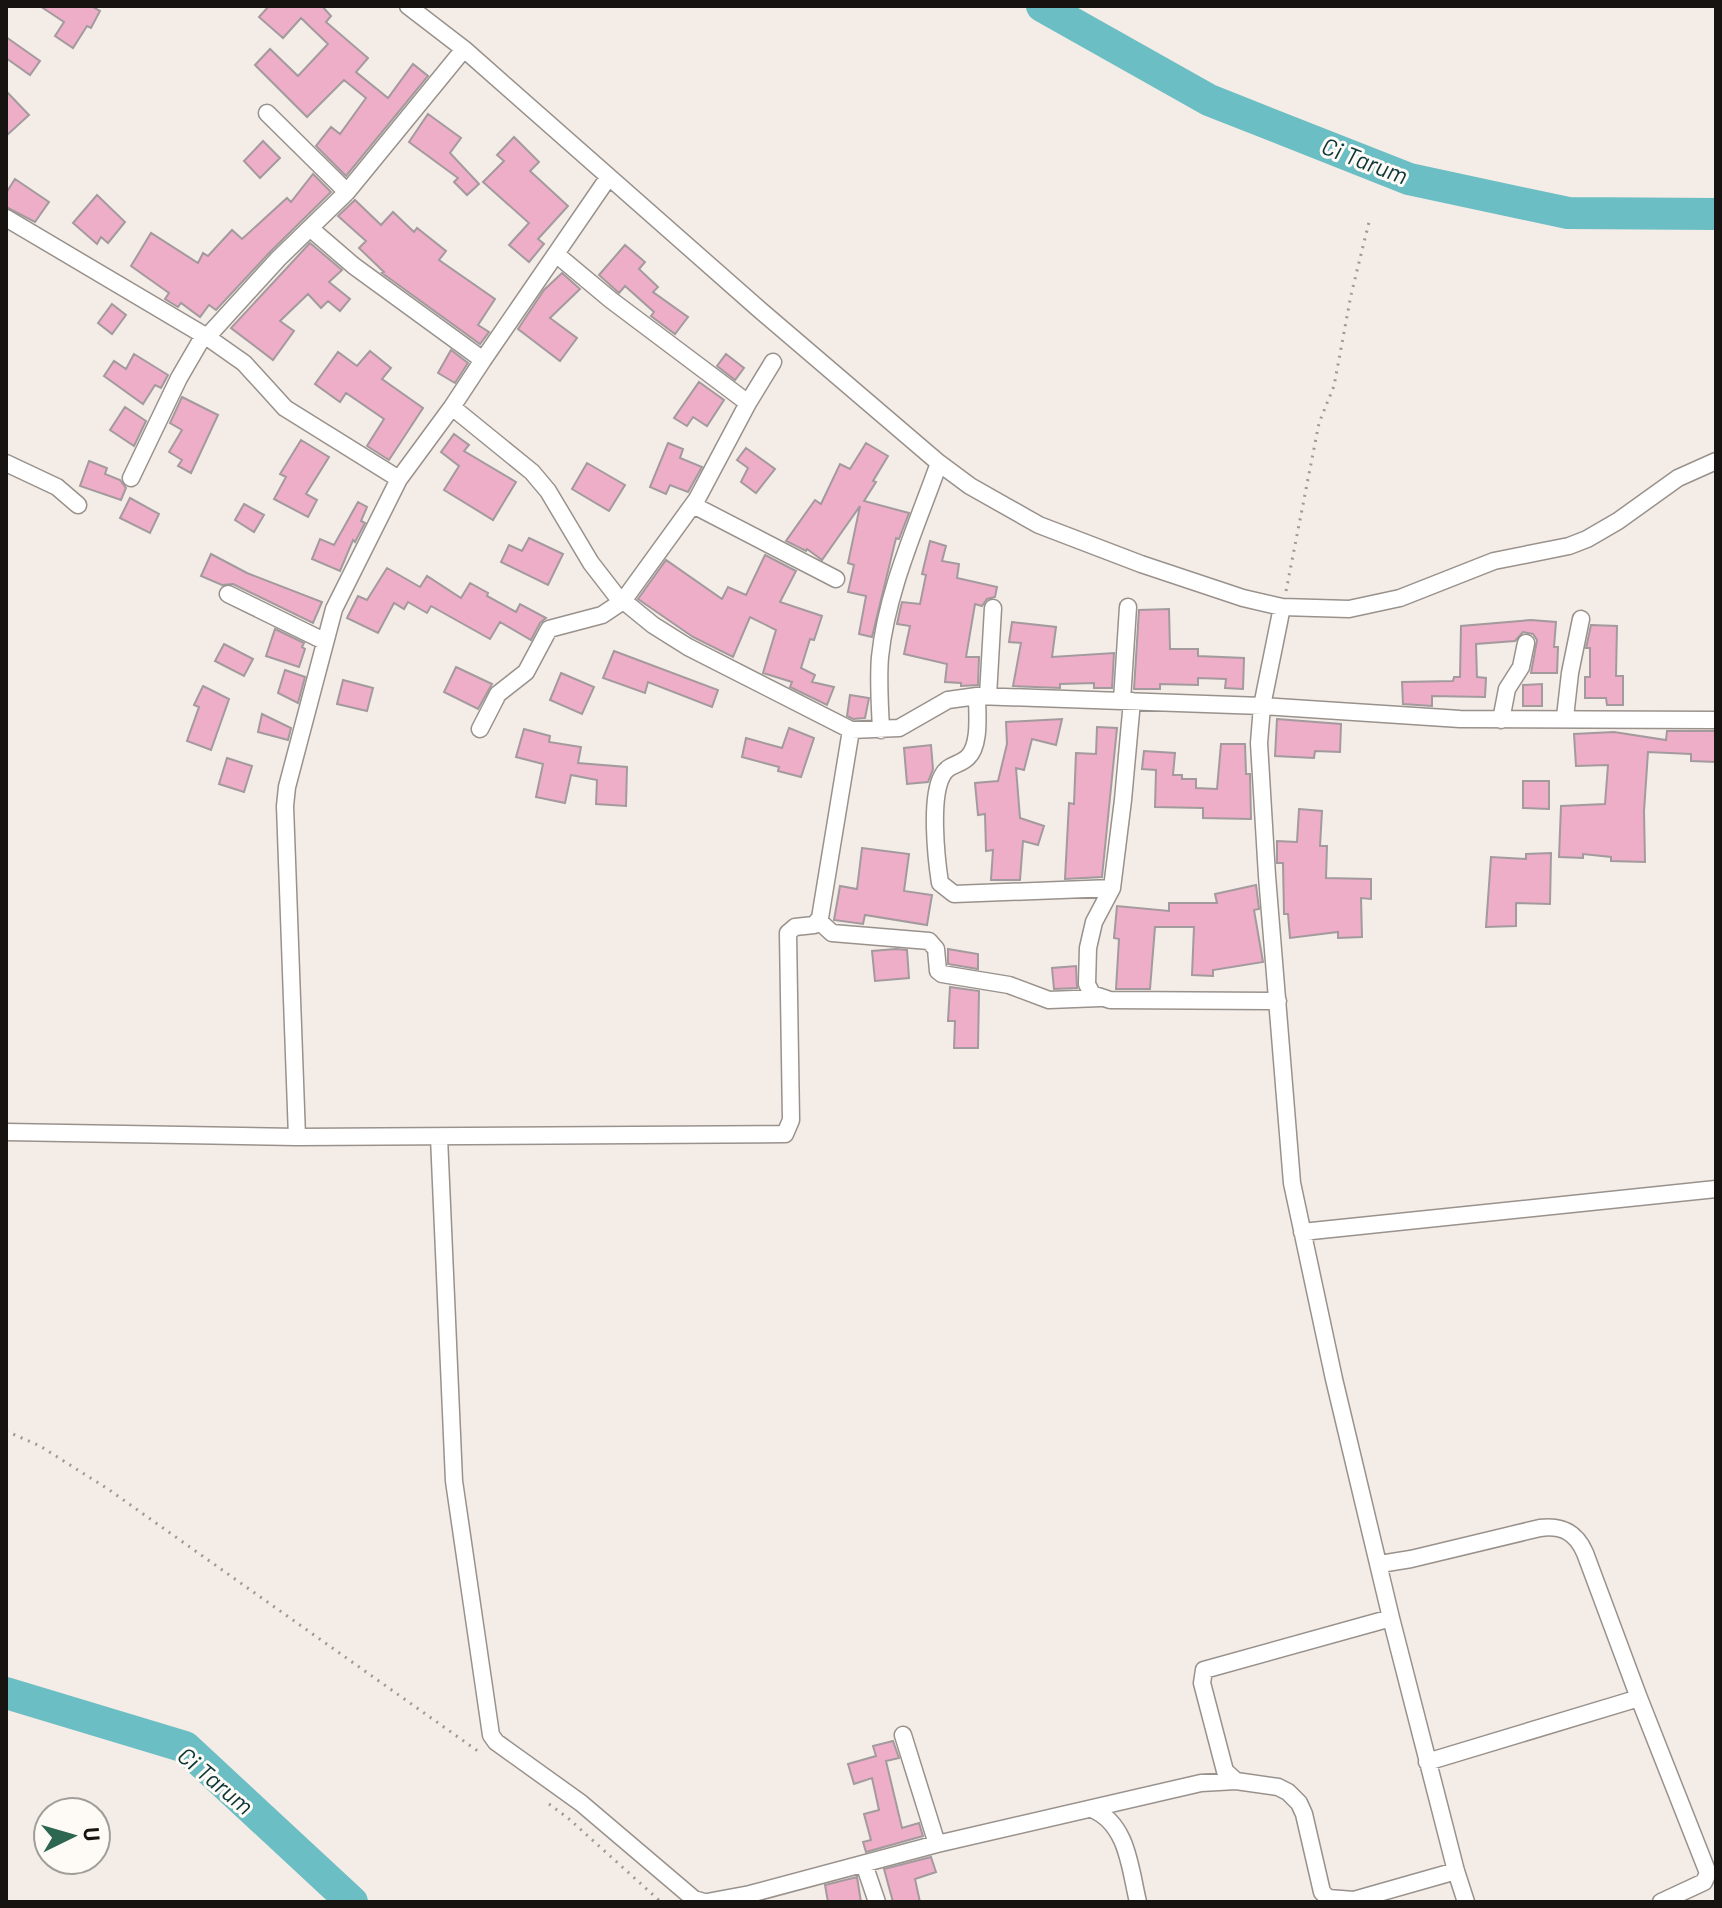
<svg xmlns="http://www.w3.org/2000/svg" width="1722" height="1908" viewBox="0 0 1722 1908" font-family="Barlow,sans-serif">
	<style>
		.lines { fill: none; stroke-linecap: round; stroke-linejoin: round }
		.river { stroke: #6bbec3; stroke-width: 32 }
		.building { fill: #eeaec7; stroke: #a39a9e; stroke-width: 2 }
		.minor-casing { stroke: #99918c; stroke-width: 19 }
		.path { stroke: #9f9995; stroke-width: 3; stroke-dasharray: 2 6; stroke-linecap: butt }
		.minor { stroke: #fff; stroke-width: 16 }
		.labels { text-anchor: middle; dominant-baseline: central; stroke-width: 6; stroke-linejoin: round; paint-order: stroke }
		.water-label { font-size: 24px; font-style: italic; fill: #0b3537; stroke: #fefaf6 }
	</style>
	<rect width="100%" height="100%" fill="#f4ece6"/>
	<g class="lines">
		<!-- river -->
		<path class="river" d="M1042 6 1209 100 1409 179 1568 213 1716 214
			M6 1693 185 1747 352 1902"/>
	</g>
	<!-- building -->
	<path class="building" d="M40 6H91L100 11 91 28 87 26 73 48 55 36 64 22Z
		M269 6H322L331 16 326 22 368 58 356 72 388 98 413 64 428 76 346 176 316 146 331 127 340 134 366 98 344 80 307 117 255 65 270 49 298 76 328 44 301 18 283 38 259 17Z
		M6 37 40 61 30 75 6 58Z
		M6 91 29 115 6 136Z
		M428 114 461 138 450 153 479 184 467 195 454 182 458 178 409 142Z
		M514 137 539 162 530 171 568 206 538 239 544 244 529 262 509 245 529 223 483 182 504 161 497 155Z
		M263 141 280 158 260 178 244 161Z
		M313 174 331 192 270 252 216 310 209 305 200 317 181 303 178 307 165 299 169 293 131 266 151 233 198 263 203 253 208 256 232 230 242 239 287 198 291 202Z
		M15 179 49 202 35 222 6 207V193Z
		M97 195 125 222 108 243 101 237 97 244 73 223Z
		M355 200 381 225 393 212 414 232 417 228 446 251 439 260 495 299 478 325 489 332 480 344 382 273 384 272 359 248 366 241 338 216Z
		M310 243 342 270 329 282 350 299 340 311 328 301 321 308 308 294 280 321 294 331 273 360 231 328Z
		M625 245 645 262 639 269 658 287 653 292 688 317 675 334 651 316 654 312 625 286 619 293 599 275Z
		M562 273 580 289 550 318 577 338 560 361 518 329 544 290Z
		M112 304 126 315 112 334 98 323Z
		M451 350 468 363 455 383 438 373Z
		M370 351 391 368 382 379 423 408 389 460 367 446 384 419 346 393 340 402 315 384 338 352 357 366Z
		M134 354 168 375 161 388 155 385 143 404 104 376 114 361 126 369Z
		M726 354 744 368 735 380 717 366Z
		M699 382 724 400 707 426 693 417 687 426 674 418Z
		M182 397 218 415 191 473 178 466 182 460 169 452 182 430 170 423Z
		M125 407 146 421 134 446 110 430Z
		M454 434 469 445 464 451 516 482 493 520 444 490 459 466 441 452Z
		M301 440 329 457 306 494 317 500 308 517 274 499 286 477 280 474Z
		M668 443 683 449 680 458 702 467 688 492 670 485 666 494 650 487Z
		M866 443 888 456 873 481 876 482 864 501 909 513 899 539 896 538 872 637 859 634 866 596 848 592 854 565 848 563 860 506 822 560 807 549 806 551 786 541 815 500 821 504 840 464 850 469Z
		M746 448 775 469 756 493 741 482 748 468 737 460Z
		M89 461 107 468 105 474 120 480 126 488 121 500 80 486Z
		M587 463 625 485 609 511 572 489Z
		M130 498 159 514 150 533 120 518Z
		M358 502 367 507 361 521 365 523 355 542 353 540 340 571 312 559 320 539 334 545Z
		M244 504 264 515 254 532 235 520Z
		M529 538 563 554 548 585 501 562 509 545 522 551Z
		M930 541 946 546 942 561 959 564 957 578 997 587 995 597 987 599 982 606 975 604 966 657H979L978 685 961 686V683L945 682 947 664 904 654 910 626 897 624 900 610 902 602 920 604 926 575 922 574Z
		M211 554 247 573 322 602 313 623 233 584 222 585 201 576Z
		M765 555 796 571 780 602 822 616 814 640 810 639 801 668 815 675 812 682 834 687 827 705 790 687 792 682 763 673 776 630 750 617 733 657 693 637 638 599 666 560 722 599 728 587 746 595Z
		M387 568 420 587 427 576 461 598 470 583 488 593 487 596 516 612 520 604 546 618 540 623 531 640 500 622 490 639 431 606 427 613 408 602 404 609 394 603 378 633 347 618 358 596 367 600Z
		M1169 609 1170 649H1198V656L1244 658 1243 689 1225 688 1226 679 1198 678V685L1160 684V689H1134L1139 610Z
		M1531 620 1556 622 1554 647H1558L1557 673H1531L1537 640 1533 634 1523 632 1515 641 1476 644 1477 677 1486 678 1485 697 1432 696V706L1403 704 1402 682 1453 681 1454 677H1460L1461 626Z
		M1012 622 1056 627 1052 657 1114 653 1112 688H1094V683L1060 684V688L1013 686 1021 643 1009 642Z
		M1591 625 1617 626 1616 676H1623V705H1607L1606 698H1585V677H1590V648H1586Z
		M275 629 304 643 302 647 305 649 299 667 266 656Z
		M224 644 253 659 244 676 215 661Z
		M614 651 718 690 712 707 648 682 645 693 603 678Z
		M456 667 492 684 478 709 444 692Z
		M285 670 305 677 298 703 278 693Z
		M561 673 594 687 582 714 550 700Z
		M343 680 373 688 367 711 337 704Z
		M1542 684V706H1523V685Z
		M203 686 229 699 211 750 187 741 199 707 194 705Z
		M850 695 869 698 865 718 853 719 847 716Z
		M262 714 291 728 288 740 258 732Z
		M1062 719 1056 745 1032 739 1024 770 1016 768 1020 818 1044 826 1038 845 1023 841 1020 880H991L993 850 986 851 985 814 978 815 975 783 998 781 1007 744 1006 722Z
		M1277 719 1341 724 1340 752 1315 751 1314 758 1275 756Z
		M1097 727 1117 728 1102 877 1065 879 1069 803 1074 804 1076 753 1096 754Z
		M789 728 814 738 801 777 778 771 779 767 742 757 746 738 782 748Z
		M524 729 550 736 549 742 581 747 578 763 627 767 626 806 596 804 597 780 571 775 565 803 536 797 543 764 516 757Z
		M1667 731H1716V762L1691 761V754L1648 752 1644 811 1645 862 1611 861V857L1583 854V858L1559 857 1561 806 1605 804 1608 765 1576 766 1574 734 1614 732 1666 740Z
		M1221 744H1245L1246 774H1250L1251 819 1203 818V808L1155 807 1156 770 1142 769 1144 751 1175 753 1173 775H1182V779H1196V788L1217 789Z
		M931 745 933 769 928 782 907 784 904 748Z
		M227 758 252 766 244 792 219 784Z
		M1523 781H1549V809L1523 808Z
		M1299 809 1322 811 1320 846H1327L1326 878 1371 879V899L1361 898 1362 937 1338 938V932L1290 938 1288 914H1284L1283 863H1277V841L1297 842Z
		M862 848 909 854 904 891 932 895 927 925 865 915 863 924 834 920 840 886 857 889Z
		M1551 853 1550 904 1516 903V926L1486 927 1491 857 1526 859V854Z
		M1256 885 1259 909 1254 910 1263 962 1213 970V976L1192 975 1194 927H1155L1150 989H1116L1119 939 1114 938 1117 906 1169 911V903H1217L1215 894Z
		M896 949 907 950 909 978 875 981 872 951Z
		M948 949 978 954V969L948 964Z
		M1076 966 1077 988 1054 989 1052 968Z
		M950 987 979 991 978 1048H954L955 1021H948Z
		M893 1741 899 1758 886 1761 902 1828 919 1823 923 1836 866 1852 863 1842 871 1840 864 1814 879 1810 872 1778 854 1784 848 1764 876 1756 873 1746Z
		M931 1857 936 1872 915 1879 920 1902H893L884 1869Z
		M857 1877 861 1902H828L825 1885Z"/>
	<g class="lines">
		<!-- minor casing -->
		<g class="minor-casing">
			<path id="minor" d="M408 6 464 49 760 310 939 463 970 486 1039 525 1141 564 1243 598 1282 607 1349 609 1400 598 1494 561 1569 546 1587 539 1618 521 1678 478 1716 461
				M267 113 347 192
				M6 218 207 337 244 363 285 408 399 479
				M311 229 354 266 483 360 608 178
				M556 254 611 300 748 403
				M207 337 278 259 347 192 464 49
				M452 407 483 360
				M6 463 57 487 78 505
				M131 478 179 378 204 335
				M693 505 836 579
				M228 594 324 641
				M977 696C977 713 981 746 967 758 958 766 948 764 942 776 930 798 936 857 940 883L954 894 1112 888
				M988 696 993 608
				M1122 700 1128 607
				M1132 701 1123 800 1112 888 1094 922 1088 948 1087 984 1092 994 1110 1000 1278 1001
				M1565 717 1570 673 1581 619
				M1501 720 1507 689 1521 667 1526 643
				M480 729 498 694 526 672 549 629 602 615 623 601 697 499 748 403 773 362
				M881 730C880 706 878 681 880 657 887 590 917 525 939 463
				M819 921 832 933 929 941 936 949 938 971 942 974 1009 985 1049 1000 1100 998
				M6 1132 297 1137 285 806 287 787 334 609 399 479 452 407 532 472 548 491 591 563 615 594 653 625 688 647 851 730 899 728 948 700 977 696 1262 706 1282 607
				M297 1137 785 1134 791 1120 788 933 795 927 814 925 820 918 851 730
				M439 1137 454 1481 491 1735 496 1742 581 1803 694 1899 704 1902
				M1302 1232 1716 1189
				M1380 1564 1411 1559 1540 1528C1562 1525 1576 1532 1585 1553L1639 1698 1427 1762
				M1639 1698 1708 1873 1704 1882 1661 1902
				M903 1735 937 1844
				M1236 1781 1225 1771 1202 1683 1204 1670 1391 1618
				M1092 1809C1128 1824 1130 1869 1138 1902
				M864 1864 877 1902
				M707 1902 750 1894 937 1844 1201 1783 1236 1781 1278 1787 1288 1792 1299 1803 1304 1814 1322 1892 1328 1898 1354 1900 1456 1871
				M1466 1902 1456 1871 1391 1618 1334 1379 1292 1183 1267 876 1259 743 1262 706 1460 719 1716 720"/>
		</g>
		<!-- path -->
		<path class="path" d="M1286 591 1319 423 1334 386 1351 295 1370 218
			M6 1431 40 1446 108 1489 482 1754
			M549 1804 568 1818 661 1902"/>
		<!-- minor -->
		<use href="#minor" class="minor"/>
	</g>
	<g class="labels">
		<!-- water labels -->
		<g class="water-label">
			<text transform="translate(1365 160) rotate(21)">Ci Tarum</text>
			<text transform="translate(216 1780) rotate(40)">Ci Tarum</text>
		</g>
	</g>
	<!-- border -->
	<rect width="1722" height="1908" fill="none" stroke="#161311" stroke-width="16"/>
	<!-- north arrow -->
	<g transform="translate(72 1836) rotate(85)"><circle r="38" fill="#fefaf6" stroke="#a19e9a" stroke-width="2"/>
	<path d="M0-6L14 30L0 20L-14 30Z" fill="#2d6751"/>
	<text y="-12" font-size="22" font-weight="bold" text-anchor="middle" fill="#161311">U</text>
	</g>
</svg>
